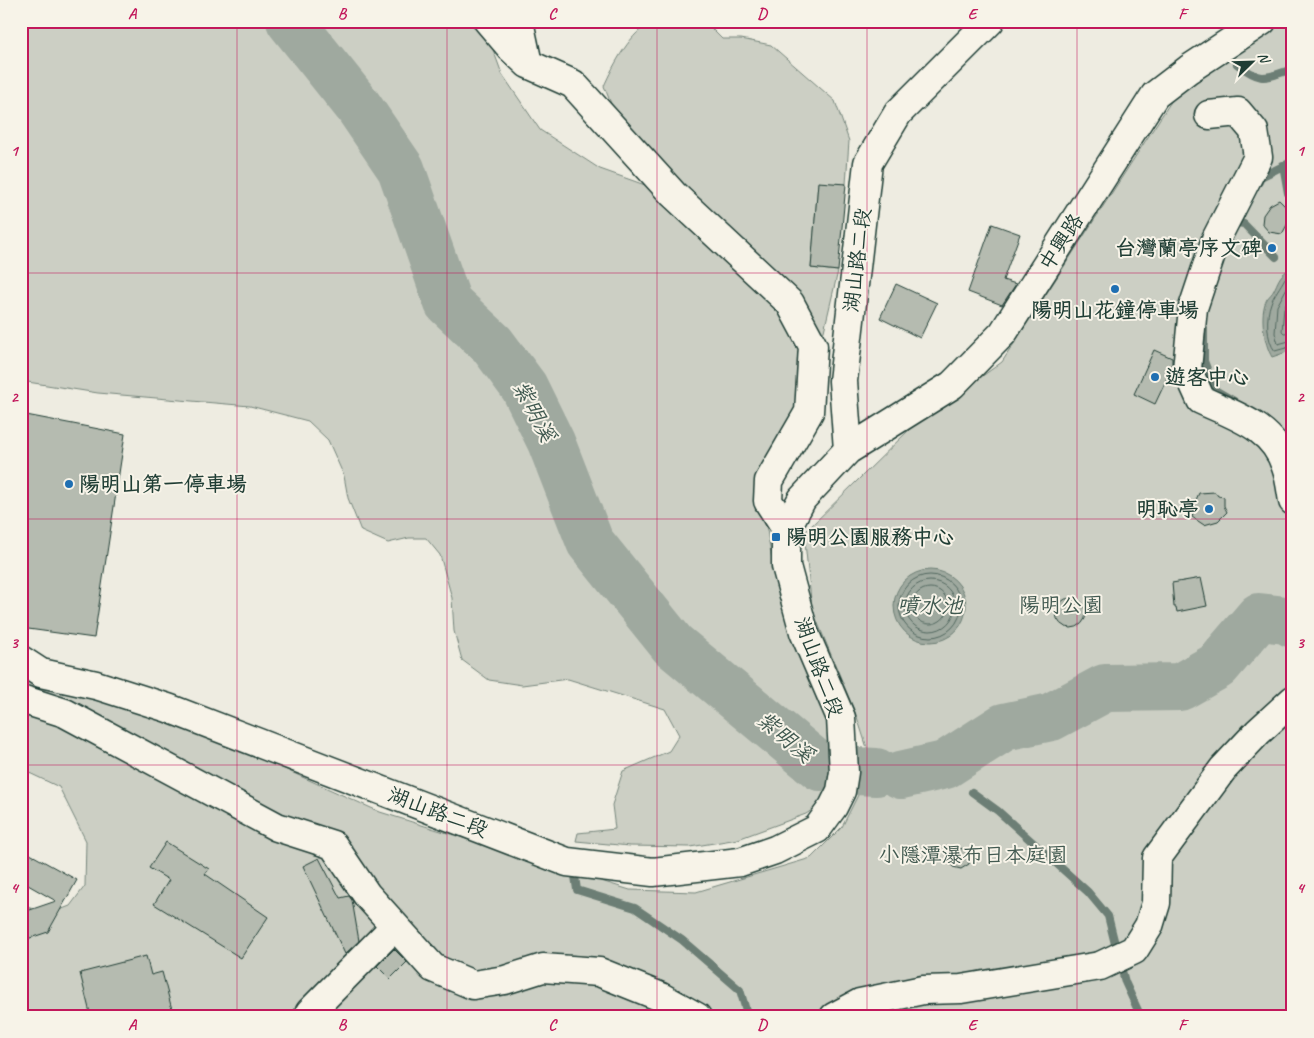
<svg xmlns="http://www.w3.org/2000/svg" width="1314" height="1038" viewBox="0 0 1314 1038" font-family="Caveat,'LXGW WenKai TC',sans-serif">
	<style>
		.green { fill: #cccfc4; stroke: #76867c }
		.water { fill: #9fa99f; stroke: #6c7e74 }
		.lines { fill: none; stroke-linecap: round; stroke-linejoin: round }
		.shore { stroke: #52685f; stroke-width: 1 }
		.stream { stroke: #6c7e74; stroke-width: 8 }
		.river { stroke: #9fa99f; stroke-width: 48 }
		.building { fill: #b5bbb0; stroke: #1f3d34 }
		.minor-casing { stroke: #1f3d34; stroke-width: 31 }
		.minor { stroke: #f7f3e8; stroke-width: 28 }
		.grid { fill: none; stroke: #c2185b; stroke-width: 1; stroke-opacity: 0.55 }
		.poi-dot { fill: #1f6fb2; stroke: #f7f3e8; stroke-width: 2 }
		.labels { text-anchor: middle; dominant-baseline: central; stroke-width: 4; stroke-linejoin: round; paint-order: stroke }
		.street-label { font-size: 21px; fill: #1f3d34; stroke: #f7f3e8 }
		.poi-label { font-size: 21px; font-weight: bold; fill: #1f3d34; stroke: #f7f3e8; text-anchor: start }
		.park-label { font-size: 21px; fill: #425a51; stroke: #f7f3e8 }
		.water-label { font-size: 22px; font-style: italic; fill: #3f584f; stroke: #f7f3e8 }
		.neatline { fill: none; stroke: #c2185b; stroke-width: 2 }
		.grid-label { font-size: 16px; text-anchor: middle; font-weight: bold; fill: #c2185b }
	</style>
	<rect width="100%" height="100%" fill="#eeece1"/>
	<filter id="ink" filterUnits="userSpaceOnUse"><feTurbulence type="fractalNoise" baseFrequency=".02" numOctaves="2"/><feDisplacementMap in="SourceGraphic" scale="10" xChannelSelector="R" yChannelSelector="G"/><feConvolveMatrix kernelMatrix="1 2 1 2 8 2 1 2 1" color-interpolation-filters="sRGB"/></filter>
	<g filter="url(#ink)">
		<!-- green -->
		<path class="green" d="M21 21H496L491 44 502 74 540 130 600 169 645 185 664 167 649 146 612 106 604 86C613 66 631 30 653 22 665 18 691 21 704 21L722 39H741L771 45 835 101 849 141 846 184 818 183 811 268 838 271 824 331 803 382 801 410 761 512 767 530 775 578 831 727 830 784 818 806 806 814 738 839 690 847 630 846 576 841 578 833 615 829 612 805 623 771 669 751 679 735 665 709 568 679 522 685 489 680 462 660 454 631 452 598 440 555 426 538H409L388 543 361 531 348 498 344 476 328 440 308 421 250 406 98 393 21 381Z
			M1278 21H1293V1017H21V905L49 914 70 906 85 886 86 841 59 787 21 769V674L200 731 380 812 630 890 696 892 811 858 842 827 862 787 869 754 857 717 812 609 804 533 914 425 1002 362 1174 97Z"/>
		<!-- water -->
		<path class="water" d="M1287 271 1293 274V350L1272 357C1264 344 1259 313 1267 299 1269 296 1272 294 1274 290 1278 282 1279 276 1287 271Z
			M894 606a36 36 0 1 1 72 0a36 36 0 1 1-72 0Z"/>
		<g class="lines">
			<!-- shore -->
			<path class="shore" d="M1293 277 1285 278C1281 286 1273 296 1271 303 1266 316 1266 340 1275 351L1293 346
				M1293 283 1289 284 1277 306 1275 333 1278 344 1293 340
				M1293 293 1284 308 1282 331 1284 333 1293 332
				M899 606a31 31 0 1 1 62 0a31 31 0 1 1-62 0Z
				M905 606a25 25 0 1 1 50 0a25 25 0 1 1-50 0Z
				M912 606a18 18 0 1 1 36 0a18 18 0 1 1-36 0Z"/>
			<!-- stream -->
			<path class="stream" d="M1237 64C1263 83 1264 78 1293 69
				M1283 165 1288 193
				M1259 182 1261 177 1293 161
				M1241 216 1237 223 1244 224 1276 257
				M1204 328V361L1215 390 1234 401
				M945 765 950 770
				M972 792 998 811 1088 892 1108 916 1117 952
				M575 876 577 890 635 908 682 940 740 990 748 1017
				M1120 963 1125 982 1141 1017"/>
			<!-- river -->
			<path class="river" d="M290 21 358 106 401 169 448 303 492 344 524 387 551 442 590 542 673 645 820 767
				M857 771 876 772
				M901 775 945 765 1004 727 1051 717 1105 688 1180 687 1217 666 1259 617 1286 620 1293 624"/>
		</g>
		<!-- building -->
		<path class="building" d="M818 182 846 184 838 271 811 268Z
			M1279 200 1293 214 1282 234 1269 232 1262 224 1263 215 1270 205Z
			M992 224 1020 234 1003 280 1016 284 1002 305 968 292Z
			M896 284 937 303 920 338 880 318Z
			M1154 350 1172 358V368L1155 404 1134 394Z
			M21 414 125 434 94 638 21 628Z
			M1215 492 1218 496 1224 497V506L1227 512 1218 521 1204 525 1192 517 1194 511 1190 504 1196 500 1199 493Z
			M1201 578 1207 606 1177 612 1176 607H1174L1172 583Z
			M1056 613a15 15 0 1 1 30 0a15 15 0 1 1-30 0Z
			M166 842 209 869 205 874 268 917 241 958 154 904 169 880 149 868Z
			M957 848 970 850 969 864 961 869 953 867 949 861 950 853Z
			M21 849 77 880 48 932 21 941V913L56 901 21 881Z
			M319 858 340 898 349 896 352 900 359 941 345 954 303 866Z
			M394 949 407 962 390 979 377 966Z
			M146 956 151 975 162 972 174 1017H91L80 973Z"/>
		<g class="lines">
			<!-- minor casing -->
			<g class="minor-casing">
				<path id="minor" d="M488 21 511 48 528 64 573 84 673 194 790 303 813 346 809 412 769 481 768 501 786 529
					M519 21 528 64
					M1209 115 1238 112 1254 131 1258 157 1216 239 1193 308 1187 369 1201 400C1236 416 1274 427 1286 467 1290 478 1291 490 1293 501
					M848 450 843 381 868 163 898 113 990 21
					M21 660 41 673 96 685 168 708 567 862 653 872 740 862 775 850 817 829 833 807 841 791 844 772 841 718 804 632 786 566V529L802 499 848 450 952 385 1003 333 1155 95 1189 69 1262 21
					M21 699 65 713 277 827 333 845 367 895 433 968 473 985 505 980 543 968 599 972 661 997 697 1017
					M312 1017 310 1012 394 927
					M834 1017 860 1003 923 990 961 989 1100 966 1134 950 1149 926 1156 903 1157 858 1223 769 1258 732 1293 700"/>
			</g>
			<!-- minor -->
			<use href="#minor" class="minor"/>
		</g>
	</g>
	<!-- grid -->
	<path class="grid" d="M237 21V1017M447 21V1017M657 21V1017M867 21V1017M1077 21V1017M21 273H1293M21 519H1293M21 765H1293"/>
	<!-- markers -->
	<g class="poi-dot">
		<circle cx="1272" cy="248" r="5"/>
		<circle cx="1115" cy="289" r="5"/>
		<circle cx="1155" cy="377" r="5"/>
		<circle cx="69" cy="484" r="5"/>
		<circle cx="1209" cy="509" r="5"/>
		<rect x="771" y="532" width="10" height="10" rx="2.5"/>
	</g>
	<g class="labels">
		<!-- street labels -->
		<g class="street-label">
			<text transform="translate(1061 242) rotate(-57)">中興路</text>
			<text transform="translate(857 260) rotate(-83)">湖山路二段</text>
			<text transform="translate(819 667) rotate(70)">湖山路二段</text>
			<text transform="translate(438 812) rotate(21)">湖山路二段</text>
		</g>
		<!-- poi labels -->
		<g class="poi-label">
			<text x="1262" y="248" text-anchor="end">台灣蘭亭序文碑</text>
			<text x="1115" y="310" text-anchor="middle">陽明山花鐘停車場</text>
			<text x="1165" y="377">遊客中心</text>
			<text x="79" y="484">陽明山第一停車場</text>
			<text x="1199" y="509" text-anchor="end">明恥亭</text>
			<text x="786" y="537">陽明公園服務中心</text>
		</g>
		<!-- park labels -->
		<g class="park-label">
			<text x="1061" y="605">陽明公園</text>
			<text x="973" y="855">小隱潭瀑布日本庭園</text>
		</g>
		<!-- water labels -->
		<g class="water-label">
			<text transform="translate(534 411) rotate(62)">紫明溪</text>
			<text x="930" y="606">噴水池</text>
			<text transform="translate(785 737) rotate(40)">紫明溪</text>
		</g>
	</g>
	<!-- margin -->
	<rect width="1314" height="1038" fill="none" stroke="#f7f3e8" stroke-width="55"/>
	<!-- north arrow -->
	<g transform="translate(1252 62) rotate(67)" stroke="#f7f3e8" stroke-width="4" paint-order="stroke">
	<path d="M0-4L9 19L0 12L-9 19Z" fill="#1f3d34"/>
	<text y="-8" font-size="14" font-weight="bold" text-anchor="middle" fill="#1f3d34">N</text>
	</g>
	<rect x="28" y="28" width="1258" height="982" class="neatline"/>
	<g class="grid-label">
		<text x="132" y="19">A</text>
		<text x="342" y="19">B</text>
		<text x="552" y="19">C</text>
		<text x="762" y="19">D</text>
		<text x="972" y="19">E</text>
		<text x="1182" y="19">F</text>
		<text x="14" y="156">1</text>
		<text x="1300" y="156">1</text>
		<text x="14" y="402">2</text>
		<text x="1300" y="402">2</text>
		<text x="14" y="648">3</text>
		<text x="1300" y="648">3</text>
		<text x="14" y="893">4</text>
		<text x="1300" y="893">4</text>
		<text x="132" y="1030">A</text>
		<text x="342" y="1030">B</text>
		<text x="552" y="1030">C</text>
		<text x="762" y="1030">D</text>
		<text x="972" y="1030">E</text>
		<text x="1182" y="1030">F</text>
	</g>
</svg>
